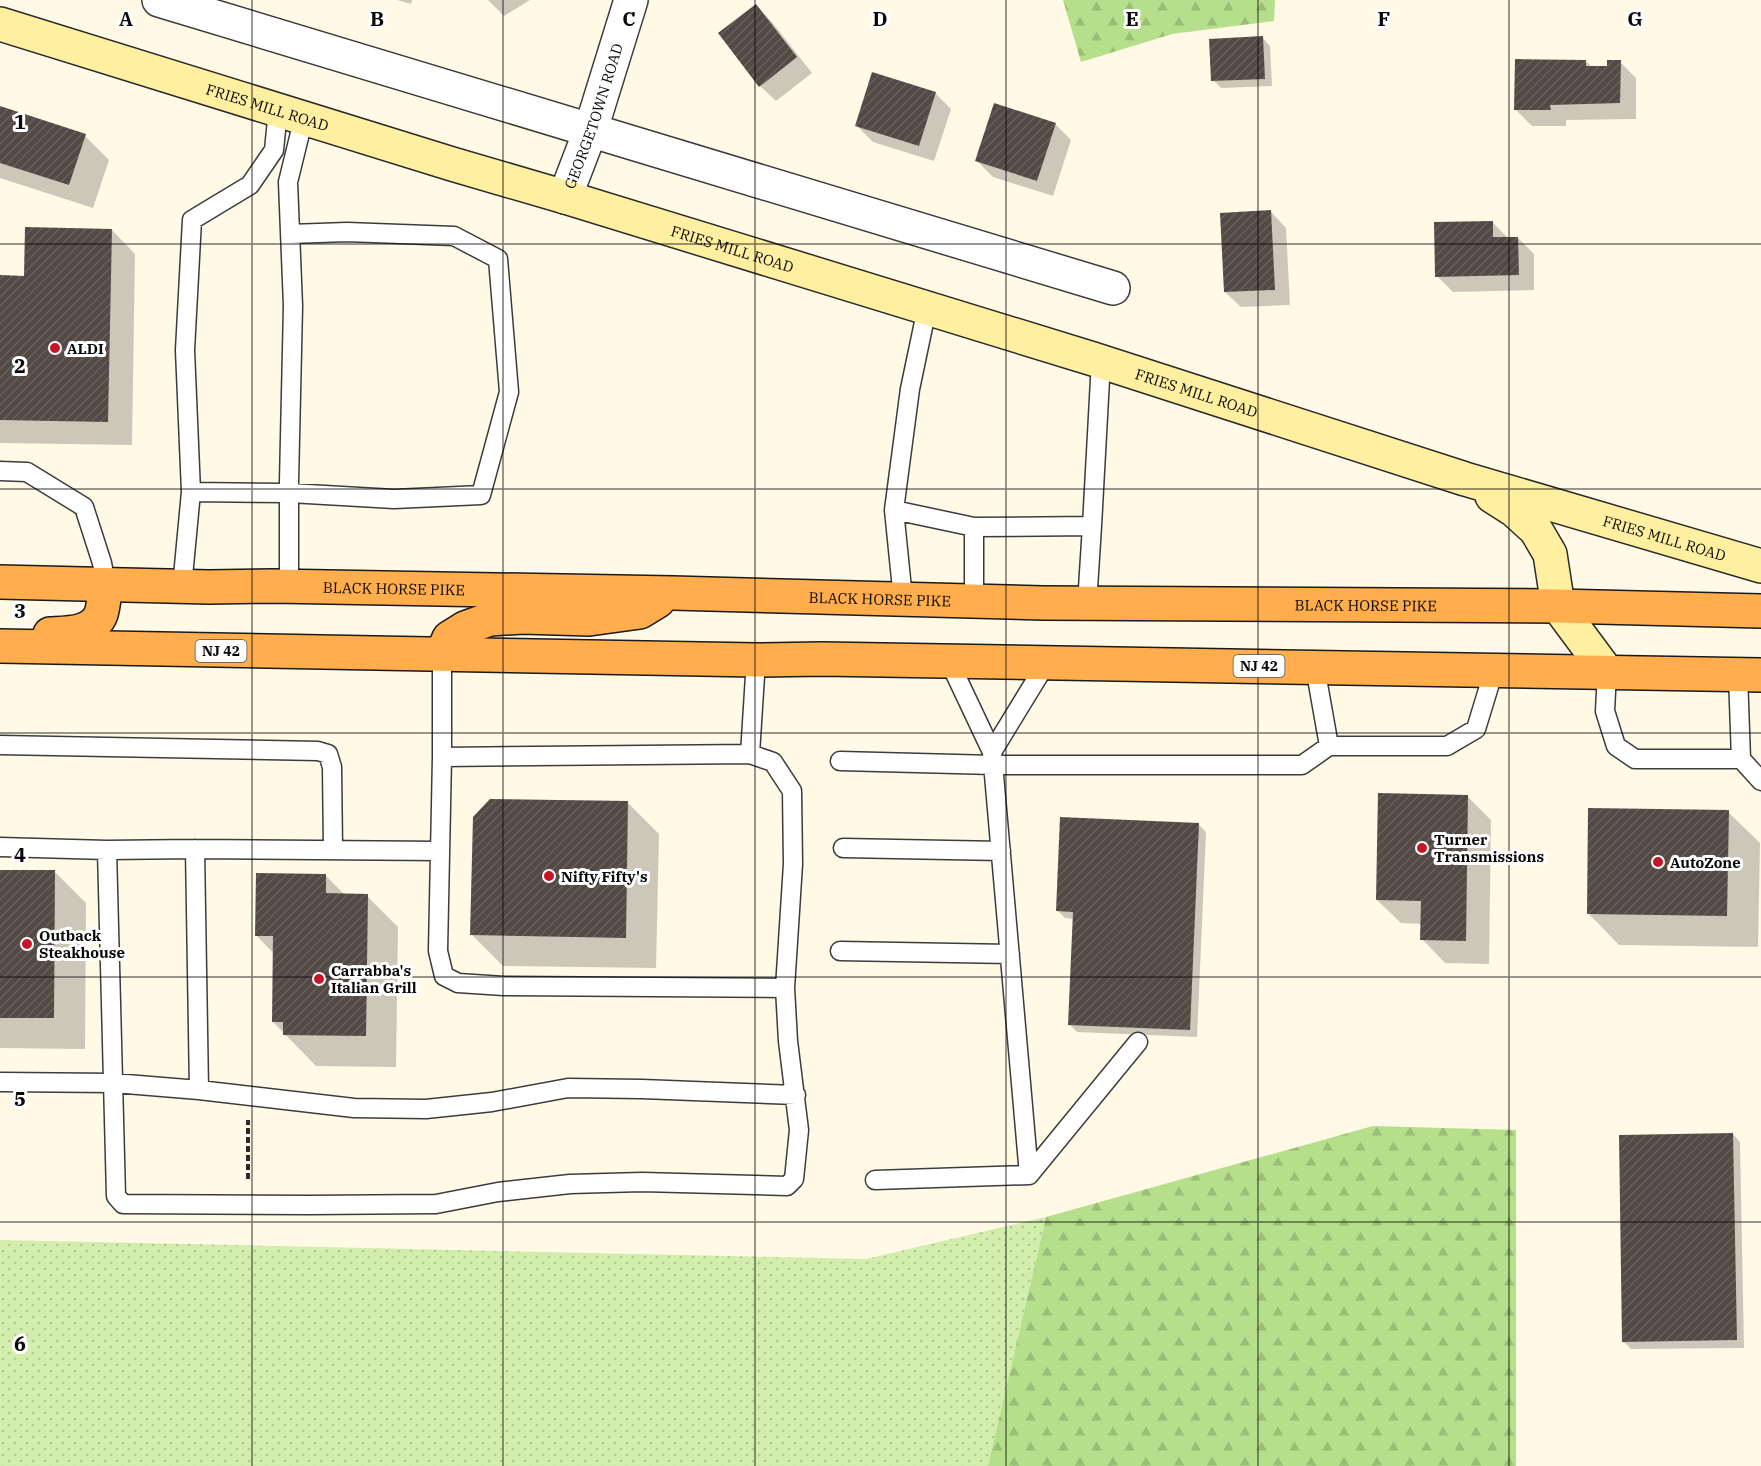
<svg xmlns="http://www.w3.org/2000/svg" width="1761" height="1466" viewBox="0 0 1761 1466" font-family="'IBM Plex Serif',serif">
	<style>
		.grass { fill: url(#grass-dots) }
		.forest { fill: url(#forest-firs) }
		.shadow { fill: #0003 }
		.building { fill: url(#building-hatch) }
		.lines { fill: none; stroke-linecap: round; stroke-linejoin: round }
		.service-casing { stroke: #3c3c3c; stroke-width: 21 }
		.minor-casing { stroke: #3c3c3c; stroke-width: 36 }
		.secondary-casing { stroke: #2b2b2b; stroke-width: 36 }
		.trunk-casing { stroke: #1a1a1a; stroke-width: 36 }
		.path { stroke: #2b2b2b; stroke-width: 4; stroke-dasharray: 6 3; stroke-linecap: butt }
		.service { stroke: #fff; stroke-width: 18 }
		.minor { stroke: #fff; stroke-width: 33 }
		.secondary { stroke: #ffefa1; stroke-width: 33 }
		.trunk { stroke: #ffad4d; stroke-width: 33 }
		.grid { fill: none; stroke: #090909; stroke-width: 1.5; stroke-opacity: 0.55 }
		.poi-dot { fill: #c61528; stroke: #fff; stroke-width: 2 }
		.labels { text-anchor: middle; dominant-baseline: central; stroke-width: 6; stroke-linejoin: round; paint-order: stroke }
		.shield { fill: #fff; stroke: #535353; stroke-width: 1.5 }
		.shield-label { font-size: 14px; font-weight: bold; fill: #090909 }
		.street-label { font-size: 15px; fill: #090909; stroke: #fff }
		.poi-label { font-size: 15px; font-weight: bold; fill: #090909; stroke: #fff; text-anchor: start }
		.grid-label { font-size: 20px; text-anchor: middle; font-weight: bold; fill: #090909; stroke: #fff; stroke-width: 6; stroke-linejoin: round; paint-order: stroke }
	</style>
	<defs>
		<pattern id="grass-dots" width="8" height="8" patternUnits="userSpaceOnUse" patternTransform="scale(1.5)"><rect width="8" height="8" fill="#d2edac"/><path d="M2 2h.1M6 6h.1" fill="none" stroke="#b3ca93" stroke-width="1.8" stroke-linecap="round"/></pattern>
		<pattern id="forest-firs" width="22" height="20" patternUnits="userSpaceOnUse" patternTransform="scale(1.5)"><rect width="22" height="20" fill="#b5df8a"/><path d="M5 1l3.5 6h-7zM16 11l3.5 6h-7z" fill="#9abe76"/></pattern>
		<pattern id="building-hatch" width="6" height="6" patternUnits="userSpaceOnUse" patternTransform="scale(1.5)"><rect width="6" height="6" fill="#534a45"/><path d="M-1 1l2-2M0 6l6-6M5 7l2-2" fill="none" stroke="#675f5b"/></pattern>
	</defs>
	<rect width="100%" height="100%" fill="#fff9e6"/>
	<!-- grass -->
	<path class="grass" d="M1046 1217 988 1466H0V1240L866 1259Z"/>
	<!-- forest -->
	<path class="forest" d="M1063 0H1275L1274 21 1172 34 1081 62Z
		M1373 1126 1516 1130V1466H988L1046 1217Z"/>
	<!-- shadow -->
	<path class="shadow" d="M397 0H412L411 4Z
		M488 0H530L504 16Z
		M756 6 772 22 812 73 776 101 760 86Z
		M1263 38 1270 46 1272 86 1221 88 1213 80Z
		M1586 61 1592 67 1609 68 1620 62 1636 78V119L1566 120V126H1532L1516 110Z
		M935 93 951 109 934 161 873 142 857 126Z
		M0 108 85 136 109 160 93 208 0 178Z
		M1055 124 1071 140 1053 196 993 177 977 161Z
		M1271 212 1286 228 1290 305 1241 307 1225 292Z
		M1492 222 1508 238H1518L1534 254V290L1453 292 1437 276Z
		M112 230 135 254 132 445 0 443V277H25Z
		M1468 797 1491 820 1489 964 1445 963 1422 939V924L1401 923 1377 900Z
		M627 802 659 834 656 968 503 966 472 935Z
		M1728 812 1760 843 1758 947 1619 945 1588 913Z
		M1198 824 1206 832 1197 1037 1077 1032 1069 1024 1074 919 1065 918 1058 911Z
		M0 871 55 872 86 903 85 1049 0 1048Z
		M326 876 345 895 367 896 398 927 396 1067 316 1066 273 1022 274 954 256 935Z
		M1733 1134 1740 1142 1744 1348 1631 1349 1624 1342Z"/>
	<!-- building -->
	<path class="building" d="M756 4 797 57 759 87 718 33Z
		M1263 36 1265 79 1211 81 1209 39Z
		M1515 59 1586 60V66H1607V60H1621L1620 103 1550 105 1551 110H1514Z
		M872 72 936 92 919 146 855 126Z
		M994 103 1056 123 1037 181 975 161Z
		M0 106 86 134 69 185 0 163Z
		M1271 210 1275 290 1224 292 1220 213Z
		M1493 221V237H1518L1519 275 1435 277 1434 222Z
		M25 227 112 229 108 422 0 420V275L24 276Z
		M1378 793 1468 795 1466 941 1420 940 1421 901 1376 900Z
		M490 799 628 801 626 938 470 935 473 817Z
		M1588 808 1729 810 1727 916 1587 914Z
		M1060 817 1199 823 1190 1030 1068 1025 1073 912 1056 911Z
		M0 870H55L54 1018H0Z
		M256 873 326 874V893L368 894 366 1036 283 1035V1022H272L273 936H255Z
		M1733 1133 1737 1340 1622 1342 1619 1135Z"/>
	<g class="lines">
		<!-- service casing -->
		<g class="service-casing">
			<path id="service" d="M0 471 27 472 84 507 102 563 106 585
				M191 492 290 493 394 499 481 495 509 392 498 259 454 236 347 232 290 234
				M894 510 974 527
				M1092 526 1101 361
				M182 587 191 492 185 350 192 220 250 185 274 150 278 110
				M289 587V482L293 306 288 182 304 117
				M903 599 894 510 910 389 927 308
				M974 601V527L1092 526 1087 604
				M949 661 992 752 1047 662
				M1315 667 1329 746H1447L1476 729 1494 670
				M1607 672 1605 711 1616 746 1635 759H1741L1738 675
				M0 745 318 751 328 754 332 767 333 850
				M992 752 1029 1175
				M750 754 756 660
				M442 757 750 754 773 762 792 791 793 864 785 988
				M1741 759 1761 781
				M840 761 994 765H1302L1329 746
				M0 847 107 850 195 849 440 851
				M843 848 1001 851
				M195 849 199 1090
				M107 850 116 1196 123 1204 309 1205 436 1204 498 1192 570 1184 642 1182 787 1186 794 1179 799 1130 788 1041 785 988 504 986 458 983 444 976 438 951 442 757V654
				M840 951 1010 954
				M0 1082 114 1083 199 1090 354 1108 426 1109 492 1102 568 1088 642 1089 796 1095
				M875 1180 1029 1175 1138 1042"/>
		</g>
		<!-- minor casing -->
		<g class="minor-casing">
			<g id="minor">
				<path d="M159 0 1113 288"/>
				<path id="s1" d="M565 197 591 129 631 0"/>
			</g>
		</g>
		<!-- secondary casing -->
		<g class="secondary-casing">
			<g id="secondary">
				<path id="s2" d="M0 24 452 164 565 197 1093 359 1465 479 1761 566"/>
				<path d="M1492 496 1514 510 1536 530 1550 554 1558 606 1607 672"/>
			</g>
		</g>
		<!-- trunk casing -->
		<g class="trunk-casing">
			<g id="trunk">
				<path id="s3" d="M0 582 209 587 273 586 673 593 1043 603 1558 606 1761 611"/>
				<path d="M50 634C67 633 93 634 101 614 104 605 104 594 106 585"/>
				<path d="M0 646 756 660 822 659 1761 675"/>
				<path d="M442 654 449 638 465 628 490 619 523 617 589 619 640 612 658 601"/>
			</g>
		</g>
		<!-- path -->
		<path class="path" d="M248 1179V1120"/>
		<!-- service -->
		<use href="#service" class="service"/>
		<!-- minor -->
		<use href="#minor" class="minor"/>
		<!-- secondary -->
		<use href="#secondary" class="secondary"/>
		<!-- trunk -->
		<use href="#trunk" class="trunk"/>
	</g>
	<!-- grid -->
	<path class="grid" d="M252 0V1466M503 0V1466M755 0V1466M1006 0V1466M1258 0V1466M1509 0V1466M0 244H1761M0 489H1761M0 733H1761M0 977H1761M0 1222H1761"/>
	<!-- markers -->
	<g class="poi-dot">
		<circle cx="55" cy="348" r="6"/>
		<circle cx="1422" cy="848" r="6"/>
		<circle cx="1658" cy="862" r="6"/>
		<circle cx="549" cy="876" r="6"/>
		<circle cx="27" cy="944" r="6"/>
		<circle cx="319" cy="979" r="6"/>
	</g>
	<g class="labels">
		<!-- shield labels -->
		<g class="shield">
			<rect x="195.5" y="640" width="51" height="22" rx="4.5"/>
			<rect x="1233.5" y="655" width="51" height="22" rx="4.5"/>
		</g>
		<g class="shield-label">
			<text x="221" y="651">NJ 42</text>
			<text x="1259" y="666">NJ 42</text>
		</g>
		<!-- street labels -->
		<g class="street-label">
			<text stroke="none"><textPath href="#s2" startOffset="280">FRIES MILL ROAD</textPath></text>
			<text stroke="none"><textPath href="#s1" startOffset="86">GEORGETOWN ROAD</textPath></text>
			<text stroke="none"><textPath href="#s2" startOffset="766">FRIES MILL ROAD</textPath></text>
			<text stroke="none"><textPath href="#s2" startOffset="1252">FRIES MILL ROAD</textPath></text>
			<text stroke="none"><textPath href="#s2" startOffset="1742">FRIES MILL ROAD</textPath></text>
			<text stroke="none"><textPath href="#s3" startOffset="394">BLACK HORSE PIKE</textPath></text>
			<text stroke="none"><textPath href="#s3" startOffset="880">BLACK HORSE PIKE</textPath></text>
			<text stroke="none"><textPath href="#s3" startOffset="1366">BLACK HORSE PIKE</textPath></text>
		</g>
		<!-- poi labels -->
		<g class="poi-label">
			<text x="67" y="348">ALDI</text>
			<text x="1434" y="839">Turner<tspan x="1434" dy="17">Transmissions</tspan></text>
			<text x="1670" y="862">AutoZone</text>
			<text x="561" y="876">Nifty Fifty's</text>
			<text x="39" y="935">Outback<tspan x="39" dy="17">Steakhouse</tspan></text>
			<text x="331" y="970">Carrabba's<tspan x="331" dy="17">Italian Grill</tspan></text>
		</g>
	</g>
	<g class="grid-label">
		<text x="126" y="26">A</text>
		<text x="377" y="26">B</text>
		<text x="629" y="26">C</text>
		<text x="880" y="26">D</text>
		<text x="1132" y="26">E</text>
		<text x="1384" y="26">F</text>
		<text x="1635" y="26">G</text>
		<text x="20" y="129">1</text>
		<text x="20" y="373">2</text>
		<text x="20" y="618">3</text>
		<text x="20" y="862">4</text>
		<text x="20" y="1106">5</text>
		<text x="20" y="1351">6</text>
	</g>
</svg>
